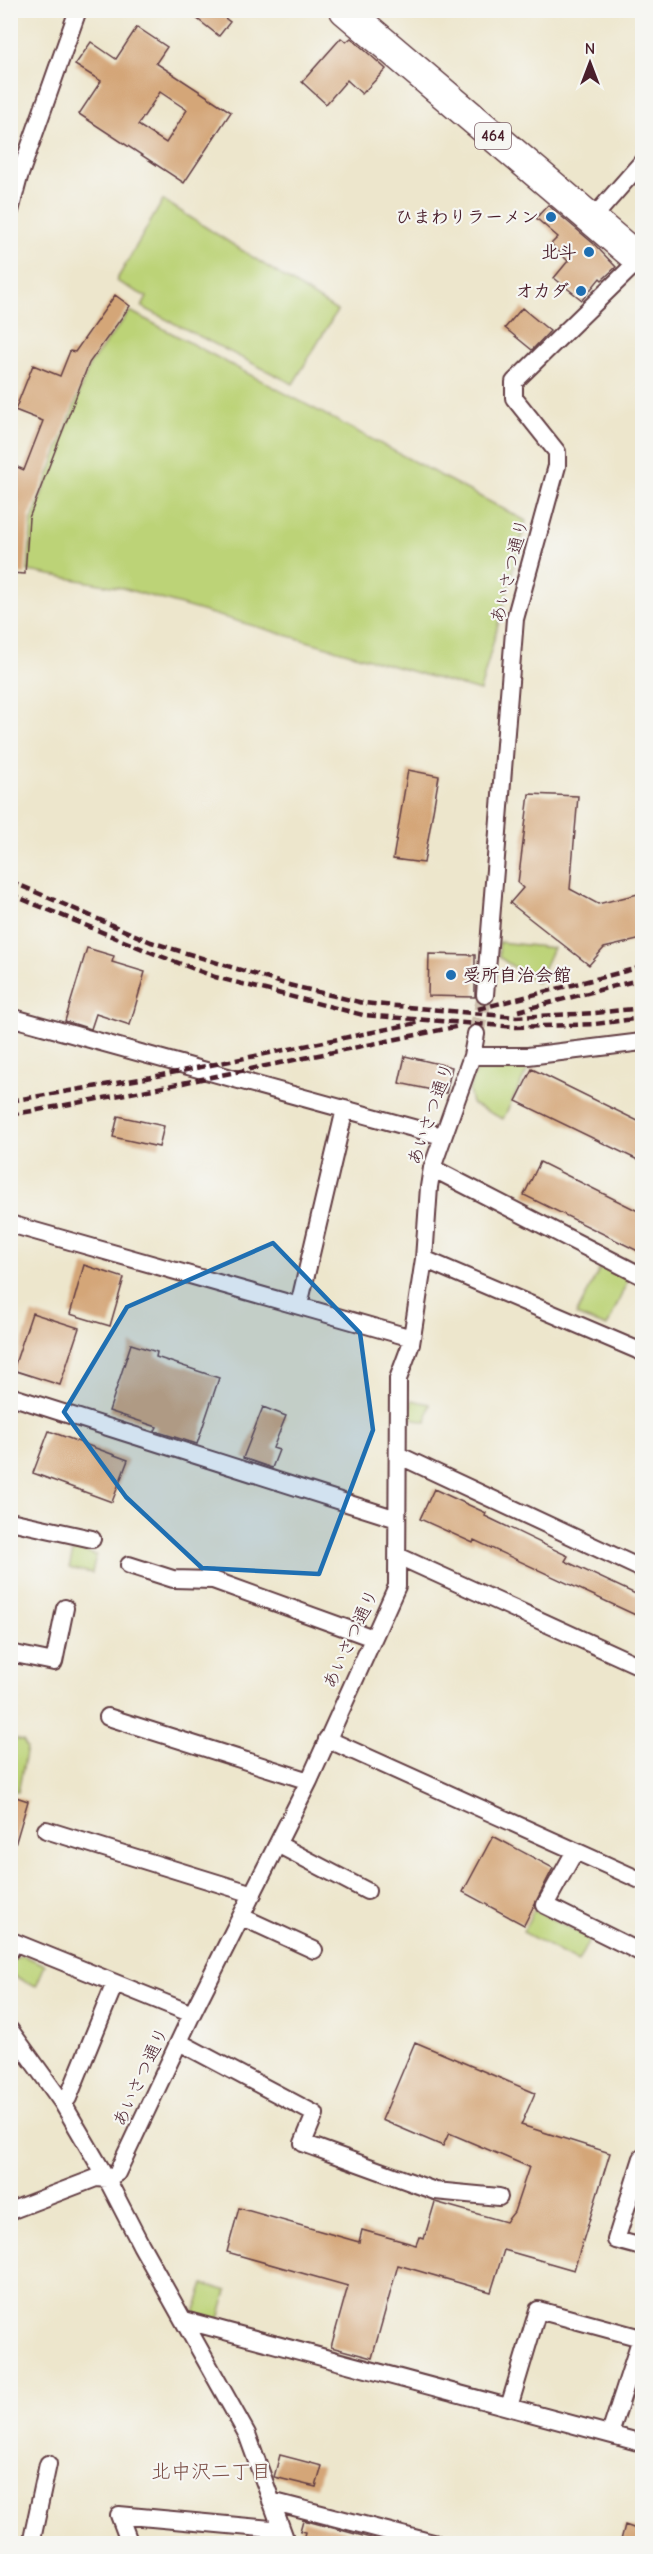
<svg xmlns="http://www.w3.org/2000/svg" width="653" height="2554" viewBox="0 0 653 2554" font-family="'Comic Neue','Klee One',sans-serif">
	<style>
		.green { fill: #bcd377; stroke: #837951; stroke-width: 1.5 }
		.building { fill: #d4a678; fill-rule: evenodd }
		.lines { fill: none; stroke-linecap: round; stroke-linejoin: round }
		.street-tunnel { stroke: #ccbeac; stroke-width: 16; stroke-dasharray: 16 8; stroke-linecap: butt }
		.street-casing { stroke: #623d43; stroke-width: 20 }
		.highway-casing { stroke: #623d43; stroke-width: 33 }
		.street { stroke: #fff; stroke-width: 16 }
		.highway { stroke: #fff; stroke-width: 30 }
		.rail { stroke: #4a1f2b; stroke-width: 4.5; stroke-dasharray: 9 4.5; stroke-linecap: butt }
		.marked { fill: #1f6fb2; fill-opacity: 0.2; stroke: #1f6fb2; stroke-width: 4.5; stroke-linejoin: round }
		.poi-dot { fill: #1f6fb2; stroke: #f6f6f2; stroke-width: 2 }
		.labels { text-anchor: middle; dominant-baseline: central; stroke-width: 4.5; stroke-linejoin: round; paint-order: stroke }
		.shield { fill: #f6f6f2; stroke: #7e6067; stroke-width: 1.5 }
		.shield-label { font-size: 16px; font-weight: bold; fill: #4a1f2b }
		.poi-label { font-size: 18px; font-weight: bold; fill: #4a1f2b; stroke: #f6f6f2; text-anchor: end }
		.street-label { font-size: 18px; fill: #4a1f2b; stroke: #f6f6f2 }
		.neighbourhood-label { font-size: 20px; fill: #7a4e46; stroke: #f6f6f2 }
	</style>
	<rect width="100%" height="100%" fill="#f6f6f2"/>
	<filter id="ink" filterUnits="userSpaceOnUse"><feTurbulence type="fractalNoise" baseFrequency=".0167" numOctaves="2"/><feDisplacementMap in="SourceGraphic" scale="12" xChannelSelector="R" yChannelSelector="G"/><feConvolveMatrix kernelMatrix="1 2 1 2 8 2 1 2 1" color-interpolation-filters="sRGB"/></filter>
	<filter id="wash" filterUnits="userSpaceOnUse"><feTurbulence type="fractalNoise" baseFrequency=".008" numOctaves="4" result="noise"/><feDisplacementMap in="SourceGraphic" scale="24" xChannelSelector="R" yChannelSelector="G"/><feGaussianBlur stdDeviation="1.35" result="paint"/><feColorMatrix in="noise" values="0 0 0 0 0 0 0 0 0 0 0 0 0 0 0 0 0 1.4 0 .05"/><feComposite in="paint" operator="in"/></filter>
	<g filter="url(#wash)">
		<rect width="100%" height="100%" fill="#ede6cc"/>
		<!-- green -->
		<path class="green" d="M163 200 337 311 293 384 142 307 147 297 116 281Z
			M130 311 526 521 480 691 122 588 28 571 32 520 90 364Z
			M499 942 553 948 537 983 499 957Z
			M491 1061H532L503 1119 472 1104 469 1090 477 1066Z
			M602 1264 629 1278 607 1327 576 1315Z
			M412 1400 430 1404 426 1422 408 1417Z
			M75 1544 80 1545 85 1552 96 1555 92 1573 69 1568Z
			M11 1738 23 1741 27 1748 18 1792 11 1790Z
			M534 1910 590 1938 578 1962 523 1932Z
			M22 1955 45 1965 36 1986 11 1975 14 1959Z
			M204 2284 227 2291 218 2323 193 2316Z"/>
		<g id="blocks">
			<!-- building -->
			<path class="building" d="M186 10H214L230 22 219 36Z
				M137 27 167 47 156 63 231 112 184 183 79 114 101 81 75 65 91 42 116 59ZM160 92 187 110 166 143 138 125Z
				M351 38 386 69 362 94 347 80 326 104 302 82 341 38 346 42Z
				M548 205 594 244 616 267 602 280 600 278 582 300 554 278 568 261 551 244 558 237 536 218Z
				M115 295 130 306 89 363 29 518 25 574 10 573V478L15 466 24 470 43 421 15 410 33 365 60 376 70 351 75 352Z
				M522 308 550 331 532 350 505 328Z
				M408 770 439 776 424 863 393 859Z
				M529 794 578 796 570 889 598 904 642 893V939L604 948 589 965 510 903 523 888 518 883Z
				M87 948 114 956 112 962 145 972 130 1025 96 1014 91 1029 65 1021Z
				M429 954 475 955V997L428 996Z
				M405 1056 452 1067 446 1093 399 1083Z
				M532 1069 642 1123V1162L516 1101Z
				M118 1116 164 1126 159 1147 113 1137Z
				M540 1162 642 1213V1253L524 1195Z
				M84 1265 124 1278 110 1326 70 1314Z
				M32 1313 79 1328 60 1385 13 1370Z
				M131 1344 157 1352 156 1357 219 1378 197 1444 155 1431 157 1427 109 1411Z
				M263 1407 286 1416 273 1448 279 1450 272 1468 243 1458Z
				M49 1431 128 1460 112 1502 33 1473Z
				M434 1489 486 1513 485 1516 568 1556 565 1561 642 1597V1618L474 1540 473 1543 420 1519Z
				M10 1795 28 1801 15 1845H10Z
				M493 1836 553 1868 524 1925 463 1892Z
				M415 2042 535 2093 521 2125 610 2153 574 2270 504 2250 491 2292 398 2265 372 2358 331 2347 348 2286 227 2252 239 2208 359 2242 362 2230 416 2245 419 2237 424 2239 435 2202 506 2222 514 2212 529 2167 449 2133 443 2146 382 2120Z
				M280 2455 322 2466 316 2487 274 2477Z
				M303 2520 393 2544H302L305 2532 300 2531Z
				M625 2525 642 2531V2544H620Z"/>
		</g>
	</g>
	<g filter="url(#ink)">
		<use href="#blocks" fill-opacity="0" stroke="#623d43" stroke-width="1.5"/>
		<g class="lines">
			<!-- street-tunnel -->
			<path class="street-tunnel" d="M476 1034 485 995"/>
			<!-- street casing -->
			<g class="street-casing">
				<path id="street" d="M10 211 19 177 78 10
					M592 219 642 162
					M485 995 515 619 557 466V452L514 398V382L640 259
					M10 1017 442 1136
					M472 1056H528L642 1042
					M432 1168 642 1276
					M10 1224 412 1338
					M424 1259 642 1352
					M299 1305 345 1109
					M10 1396 397 1519
					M398 1455 642 1569
					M10 1521 92 1539
					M398 1556 642 1667
					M129 1565 173 1579 213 1580 373 1638
					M10 1653 54 1662 65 1608
					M108 1717 309 1781
					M327 1739 642 1881
					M46 1830 253 1894
					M279 1845 367 1891
					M575 1851 545 1905 642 1953
					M242 1917 314 1950
					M10 1951 14 1942 192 2014
					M10 2030 62 2102 107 2179 141 2245 247 2434 287 2544
					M179 2042 315 2114 303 2143 435 2191 499 2197
					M62 2102 68 2098 115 1983
					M642 2158 616 2240 642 2247
					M10 2211 96 2178 107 2179 117 2173 192 2014 309 1781 397 1586 398 1379 411 1344 424 1259 429 1187 432 1168 472 1056 476 1034
					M184 2320 642 2443
					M509 2407 538 2310 641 2338 610 2434
					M271 2501 437 2544
					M31 2544 48 2464
					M130 2544 119 2515 282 2530"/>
			</g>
			<!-- highway casing -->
			<g class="highway-casing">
				<path id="highway" d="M345 10 642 262"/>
			</g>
			<!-- street -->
			<use href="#street" class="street"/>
			<!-- highway -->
			<use href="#highway" class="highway"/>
			<!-- rail -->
			<path class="rail" d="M10 881 151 942 285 984 363 1003 516 1017 595 1013 642 1008
				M10 894 150 952 215 977 363 1015 516 1027 595 1024 642 1018
				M478 1009 642 967
				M518 1011 642 979
				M10 1101 152 1077 417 1023
				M10 1115 153 1089 460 1026"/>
		</g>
	</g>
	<!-- marked area -->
	<path class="marked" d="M273 1243 360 1333 373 1430 319 1574 202 1568 126 1497 64 1412 127 1307Z"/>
	<!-- markers -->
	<g class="poi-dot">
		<circle cx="551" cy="217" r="6"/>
		<circle cx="589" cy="252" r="6"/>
		<circle cx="581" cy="291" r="6"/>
		<circle cx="451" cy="975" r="6"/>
	</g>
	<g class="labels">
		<!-- shield labels -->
		<rect class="shield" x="475" y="123" width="36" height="26" rx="4.5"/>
		<g class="shield-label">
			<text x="493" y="136">464</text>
		</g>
		<!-- poi labels -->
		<g class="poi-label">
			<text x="539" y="217">ひまわりラーメン</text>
			<text x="577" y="252">北斗</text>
			<text x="569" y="291">オカダ</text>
			<text x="463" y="975" text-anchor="start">受所自治会館</text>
		</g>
		<!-- street labels -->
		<g class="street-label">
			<text transform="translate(510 571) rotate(-76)">あいさつ通り</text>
			<text transform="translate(431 1114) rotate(-71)">あいさつ通り</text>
			<text transform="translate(351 1639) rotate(-65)">あいさつ通り</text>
			<text transform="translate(141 2077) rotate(-65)">あいさつ通り</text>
		</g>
		<!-- neighbourhood labels -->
		<g class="neighbourhood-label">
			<text x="211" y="2471">北中沢二丁目</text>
		</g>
	</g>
	<!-- margin -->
	<rect width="653" height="2554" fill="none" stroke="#f6f6f2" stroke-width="36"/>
	<!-- north arrow -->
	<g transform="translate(590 63)" stroke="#f6f6f2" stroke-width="4.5" paint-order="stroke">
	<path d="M0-4.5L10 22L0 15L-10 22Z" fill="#4a1f2b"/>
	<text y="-9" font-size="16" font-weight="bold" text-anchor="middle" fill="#4a1f2b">N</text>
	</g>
</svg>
